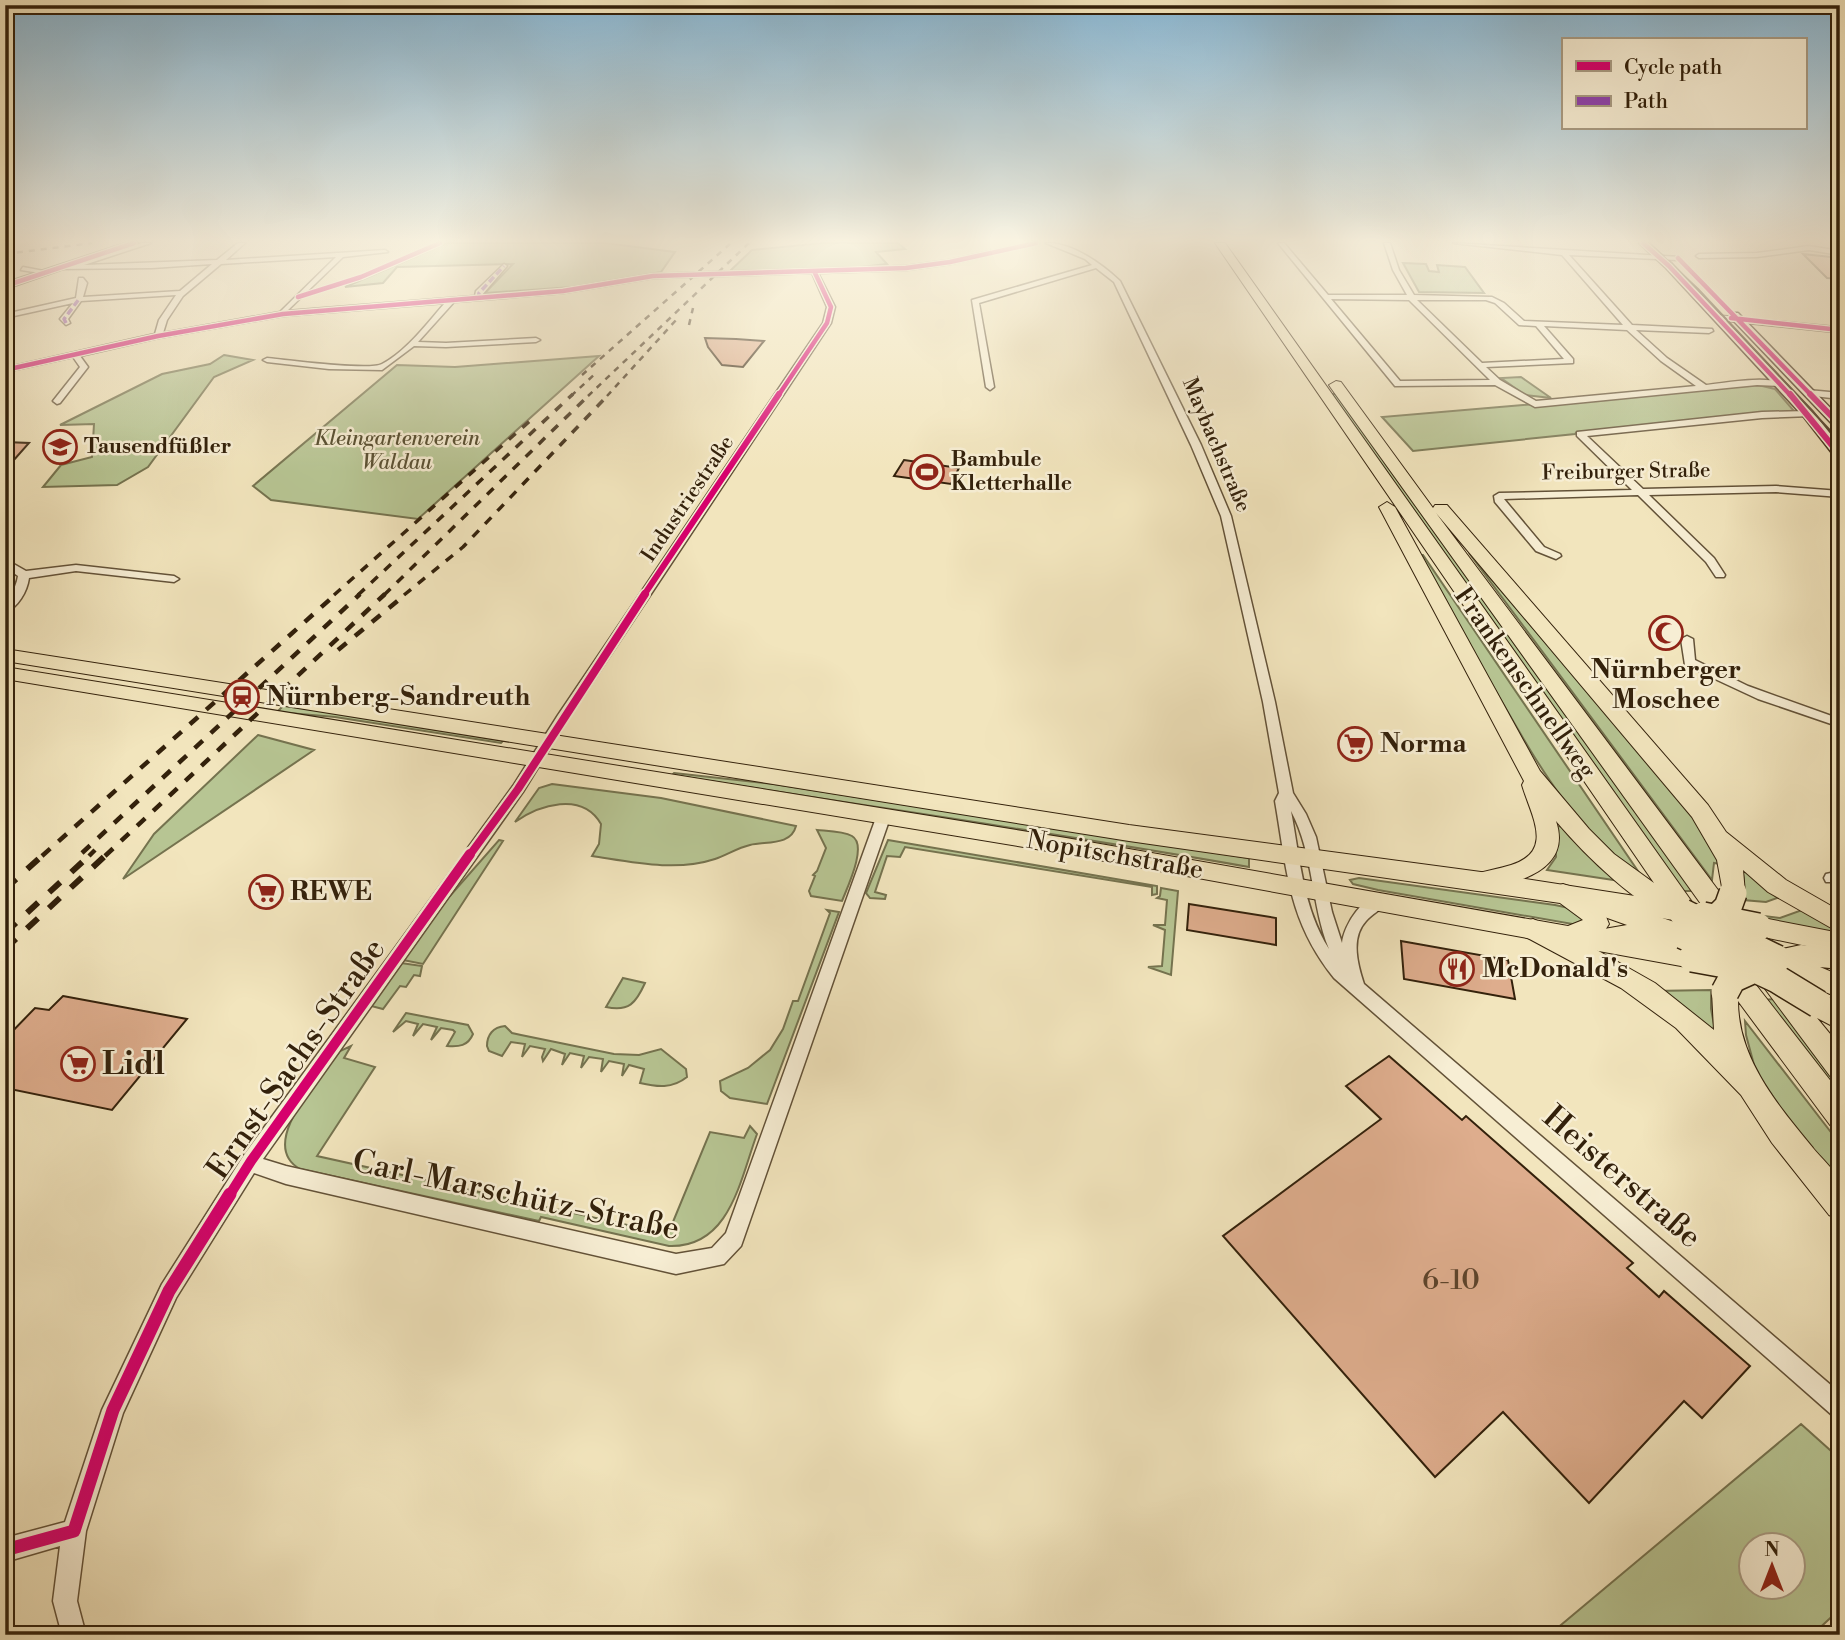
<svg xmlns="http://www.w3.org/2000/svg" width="1845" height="1640" viewBox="0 0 1845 1640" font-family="'Libre Bodoni',serif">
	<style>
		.green { fill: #b7c593; stroke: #75734f; stroke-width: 2; fill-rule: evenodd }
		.building { fill: #dead8d; stroke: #33210b; stroke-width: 2 }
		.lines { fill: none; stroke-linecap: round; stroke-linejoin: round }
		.minor-casing { stroke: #635238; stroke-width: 3 }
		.tertiary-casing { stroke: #635238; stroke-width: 2 }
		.secondary-casing { stroke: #33210b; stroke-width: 3 }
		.primary-casing { stroke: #33210b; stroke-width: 2 }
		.trunk-casing { stroke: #33210b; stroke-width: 2 }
		.minor { fill: #f7eed4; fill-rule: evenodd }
		.tertiary { fill: #f7eed4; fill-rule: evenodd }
		.secondary { fill: #f7eed4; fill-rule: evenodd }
		.primary { fill: #f2e5bd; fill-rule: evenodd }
		.trunk { fill: #f2e5bd; fill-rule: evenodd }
		.tram { stroke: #33210b; stroke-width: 2 }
		.rail-far3 { stroke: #33210b; stroke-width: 2.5; stroke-dasharray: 6 6; stroke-linecap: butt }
		.rail-far2 { stroke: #33210b; stroke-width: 3.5; stroke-dasharray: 9 9; stroke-linecap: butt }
		.rail-far1 { stroke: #33210b; stroke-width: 4.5; stroke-dasharray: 11 11; stroke-linecap: butt }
		.rail { stroke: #33210b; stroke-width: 6; stroke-dasharray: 15 15; stroke-linecap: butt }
		.primary-bridge-casing { stroke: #33210b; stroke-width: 30; stroke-linecap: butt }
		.trunk-bridge-casing { stroke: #33210b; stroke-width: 30; stroke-linecap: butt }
		.primary-bridge { stroke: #f2e5bd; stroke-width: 27 }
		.trunk-bridge { stroke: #f2e5bd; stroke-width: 27 }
		.quiet { stroke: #8e44ad; stroke-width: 3.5; stroke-dasharray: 7 3.5; stroke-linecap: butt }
		.cycleway-far4-casing { stroke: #f7eed4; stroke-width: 7 }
		.cycleway-far3-casing { stroke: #f7eed4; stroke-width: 9 }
		.cycleway-far2-casing { stroke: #f7eed4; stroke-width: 12 }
		.cycleway-far1-casing { stroke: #f7eed4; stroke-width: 15 }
		.cycleway-casing { stroke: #f7eed4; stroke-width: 18 }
		.cycleway-far4 { stroke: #d6006c; stroke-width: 4.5 }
		.cycleway-far3 { stroke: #d6006c; stroke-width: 6 }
		.cycleway-far2 { stroke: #d6006c; stroke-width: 8 }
		.cycleway-far1 { stroke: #d6006c; stroke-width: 10 }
		.cycleway { stroke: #d6006c; stroke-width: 13 }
		.labels { text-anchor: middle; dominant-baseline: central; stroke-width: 5; stroke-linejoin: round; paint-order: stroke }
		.far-park-label { font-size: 21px; font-style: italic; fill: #5b5234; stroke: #f7eed4 }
		.far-street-label { font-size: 21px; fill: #33210b; stroke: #f7eed4 }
		.far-poi-label { font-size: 21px; font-weight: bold; fill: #33210b; stroke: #f7eed4; text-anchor: start }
		.poi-label { font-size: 26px; font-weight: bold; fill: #33210b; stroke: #f7eed4; text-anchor: start }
		.street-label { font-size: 26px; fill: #33210b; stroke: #f7eed4 }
		.near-number-label { font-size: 28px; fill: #5e442c }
		.near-street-label { font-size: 32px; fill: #33210b; stroke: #f7eed4 }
		.near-poi-label { font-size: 32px; font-weight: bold; fill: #33210b; stroke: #f7eed4; text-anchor: start }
	</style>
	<rect width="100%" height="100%" fill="#f2e5bd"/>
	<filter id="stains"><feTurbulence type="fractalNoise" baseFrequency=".00286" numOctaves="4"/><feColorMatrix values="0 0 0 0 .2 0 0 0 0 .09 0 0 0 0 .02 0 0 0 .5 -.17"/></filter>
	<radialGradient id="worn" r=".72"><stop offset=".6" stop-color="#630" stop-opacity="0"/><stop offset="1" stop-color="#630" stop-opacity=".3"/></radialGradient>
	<!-- green -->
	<path class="green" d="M447 243H605L675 252 661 272 573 287 485 293 513 264 397 267 383 283 345 287Z
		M823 243H898L905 249 876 252 887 264 853 268 730 271 752 250Z
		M1403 263 1426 264 1429 271 1439 272 1437 265 1465 267 1484 293 1419 292Z
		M224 355 253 360 214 377 148 467 117 485 43 487 61 465 92 457 94 424 60 425 162 374 210 364Z
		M599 356 418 519 271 500 253 486 397 365 455 367Z
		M1521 377 1551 398 1525 395 1501 378Z
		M1758 385 1775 389 1794 411 1577 432 1575 434 1413 451 1382 417Z
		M1330 394H1337L1693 891H1681Z
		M1469 553 1697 819 1720 864 1714 863 1712 880Z
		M1418 555H1423L1640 874C1575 832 1536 761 1498 695 1471 649 1444 602 1418 555Z
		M284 705 504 740 501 743 335 717 277 712Z
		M258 735 314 750 123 879 154 834Z
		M674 773 774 784 1249 858V867C1057 833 864 806 672 775Z
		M552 784 661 798 796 826C791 846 766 841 750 845 737 848 727 855 715 859 676 872 632 862 592 856L599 844 601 824C582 791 539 805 515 822L539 788Z
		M1560 826 1563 828 1620 881 1547 870 1556 857V827Z
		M817 830C827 831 843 831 852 836 868 845 847 888 842 901L811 896 809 891 815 876 813 875 817 871 826 848Z
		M499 840 503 841 423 964 403 960 447 896H450Z
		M888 840 1157 886V894L1152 895V887L905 847 900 857 887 856 875 892 886 895 885 899 870 898 866 893Z
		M1741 866 1780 897 1766 902 1743 900 1744 879Z
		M1359 878 1555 905 1569 908 1588 918 1578 925 1378 890 1353 884 1350 880Z
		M1161 888 1178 891 1171 975 1148 967 1162 966 1165 930 1153 925H1165L1167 900 1157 898 1160 896Z
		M827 910 839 912 767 1104 730 1098 721 1091 720 1081 748 1068 770 1050 783 1029 793 1001H798L830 913Z
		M1802 910 1840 930V937L1752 919 1748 914 1780 918Z
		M401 963 422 966 420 976 414 975 406 987 400 986 383 1009 371 1006Z
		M623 978 645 983C636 1003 629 1012 606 1007Z
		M1711 990V1009L1716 1035 1654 991Z
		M1774 999 1840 1083V1097L1762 1000Z
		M406 1013 468 1025 473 1034C468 1046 459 1047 447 1046L455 1032 453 1030 441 1028 431 1040 437 1027 423 1024 413 1036 418 1024 406 1021 393 1032Z
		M1745 1021 1840 1144V1191L1757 1076 1746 1035Z
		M505 1026 512 1033 521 1035 614 1054 639 1055 661 1049 686 1069 687 1077C672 1089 657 1087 640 1083L644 1069 629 1065 622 1076 624 1064 609 1061 601 1072 603 1059 589 1057 581 1068 584 1056 570 1053 562 1065 565 1054 551 1049 543 1061 542 1057 545 1049 530 1046 522 1057 525 1044 511 1042 502 1056 489 1051 487 1046C487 1035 493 1027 505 1026Z
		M351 1046 344 1058 375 1067 317 1156 668 1234 710 1132 744 1138 750 1126 757 1134C740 1180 730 1248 669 1246L541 1217 539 1221 300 1169C256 1144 321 1078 340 1051Z
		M1801 1424 1840 1459V1609L1812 1635H1549ZM1750 1546H1792V1588H1750Z"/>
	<!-- building -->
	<path class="building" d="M1803 254 1840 258V279L1827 278Z
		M705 338 736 339 764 341 743 367 722 365 708 347Z
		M5 442 29 443 5 470Z
		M904 460 959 468 951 484 894 476Z
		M1189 904 1276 918V945L1187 930Z
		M1401 941 1508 960 1515 999 1404 979Z
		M63 996 187 1019 112 1110 5 1088V1039L35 1008 49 1010Z
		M1389 1056 1462 1120 1466 1116 1633 1263 1627 1268 1659 1297 1664 1291 1750 1366 1702 1418 1684 1401 1589 1503 1503 1412 1435 1477 1223 1236 1381 1119 1346 1086Z"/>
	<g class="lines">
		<!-- minor casing -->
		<g class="minor-casing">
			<path id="minor" d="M142 243H151L84 265 217 260 238 243H245L226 260 385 250 388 252 343 257 287 311 475 296 476 291 504 264 507 266 482 295 563 289 653 274 906 266 950 260 1028 243H1039L950 264 906 270 818 273 835 307 831 323 568 719 523 792 263 1159 286 1166 676 1254 712 1248 726 1233 877 815 884 810 889 812 891 815 741 1246 724 1264 676 1274 286 1184 254 1173 176 1298 123 1413 86 1531 77 1601 86 1635H62L53 1601 60 1546 5 1562V1538L65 1522 102 1410 162 1284 244 1155 513 786 558 715 823 323 827 307 812 273 653 278 563 293 454 302 418 342 446 343 536 338 540 340 536 342 446 347 414 346 382 370 329 369 267 362 263 360 267 358C287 360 369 371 382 364 407 351 427 323 445 303L283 316 158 338 80 356 88 367 60 403 57 404 53 401 80 367 73 357 5 372V368L155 334 159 320 176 295 81 301 68 319 70 323 66 325 60 319 73 303 5 318V314L76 298 79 278H83L87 283 83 297 180 291 212 264 152 268 58 269 55 267 76 265 77 263ZM336 257 280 312 163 333 167 320 183 296 221 264Z
				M1046 243C1072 242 1103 265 1120 281L1201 445 1231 516 1275 702 1293 793 1306 814 1316 837 1332 912 1342 943C1344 925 1364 892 1384 898L1387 902C1381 910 1372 914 1366 921 1350 938 1358 966 1364 984L1840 1393V1418L1832 1415 1334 978C1288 921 1287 870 1275 801L1279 793 1263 702 1221 516 1191 445 1114 282 1096 268 979 303 994 387 990 390 986 387 972 300 1092 265 1085 259ZM1291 811C1314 854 1311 905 1329 949 1303 908 1300 859 1291 811Z
				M1278 243H1284L1328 295H1407L1393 270 1384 243H1390L1399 270 1414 295 1492 297 1504 303 1524 321 1623 325 1562 255 1453 243 1680 257 1678 260 1569 255 1632 325 1712 329 1713 331 1709 333 1636 330 1667 358 1706 385C1726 383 1767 375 1784 384L1780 386 1757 385 1535 407 1495 385 1395 386ZM1331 299 1409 300 1490 380 1400 381ZM1417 300H1486L1495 303 1519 325 1536 326 1564 359 1482 363ZM1544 326 1627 330 1661 361 1696 386 1536 401 1500 380 1486 367 1573 363V359Z
				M1809 246 1840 251V255L1809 250 1757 257 1699 258 1696 256 1699 254 1757 253Z
				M23 267 49 272 46 274 21 270Z
				M1808 390 1840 393V399L1805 395 1804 393Z
				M1808 411 1812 414 1811 416 1762 418 1587 436 1643 489 1776 486 1840 491V497L1776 492 1649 495 1714 558 1725 575 1724 577H1716L1706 562 1638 495 1504 499 1544 547 1560 554 1561 556 1556 559 1536 551 1495 502 1494 496 1499 493 1632 490 1577 436V432L1762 412Z
				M5 559 26 571 76 565 174 576 179 579 174 582 76 571 29 578C27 592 18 607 5 613 5 599 16 591 18 576L5 567Z
				M1687 636 1693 639 1695 660 1748 686 1840 719V727L1758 699 1685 665 1681 639Z
				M1840 871V882H1826L1824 878 1826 874Z"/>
		</g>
		<!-- tertiary casing -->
		<g class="tertiary-casing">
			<path id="tertiary" d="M1717 315 1840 327V333L1714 320V316Z"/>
		</g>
		<!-- secondary casing -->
		<g class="secondary-casing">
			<path id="secondary" d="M126 243H138L5 289V283Z
				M1639 243H1648L1672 264 1812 411 1840 446V459L1836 458 1804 417 1666 268Z
				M1730 313H1738L1840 418V429L1836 428 1730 317Z"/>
		</g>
		<!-- primary casing -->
		<g class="primary-casing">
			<path id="primary" d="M5 649 1129 825 1481 872 1680 903 1689 905 1692 912 1689 919 1680 921 1603 909 1609 924 1604 932 1692 948 1701 951 1705 958 1701 965 1692 968 1066 854 5 679V667L1066 838 1568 926 1583 920 1560 903 1129 841 5 661Z
				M1758 917 1840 933V953L1749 934 1745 927 1749 920Z"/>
		</g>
		<!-- trunk casing -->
		<g class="trunk-casing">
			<path id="trunk" d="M1215 243H1225L1709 926 1706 933 1695 935 1692 942 1683 945H1621L1595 949 1655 983 1714 1030 1712 992 1716 984 1724 982 1713 965 1717 958 1726 955 1735 958 1840 1093V1129L1830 1125 1738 1001C1738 1059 1778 1105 1813 1148 1820 1157 1836 1171 1840 1182 1843 1192 1840 1209 1840 1220L1829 1215 1772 1143 1741 1095 1676 1028 1621 988 1524 936 1520 929 1524 922 1533 919 1577 940 1581 933 1627 925 1554 899 1551 893 1554 887 1563 884 1683 925 1680 922C1639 909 1584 854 1556 821 1568 857 1542 874 1511 883 1498 887 1485 891 1472 887L1469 881 1472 875C1485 871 1498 869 1511 865 1555 851 1531 816 1522 785L1524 781 1379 507 1387 502 1395 507 1540 771 1589 829 1614 854 1654 883Z
				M1336 381 1341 382 1433 508 1435 505H1447L1708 805 1726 832 1786 880 1840 911V933L1768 892 1743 870 1745 893 1742 899 1733 902 1725 900 1742 925 1739 932 1730 935 1721 932 1331 388 1329 385ZM1436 513 1692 817 1717 860 1724 898Z
				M1801 945 1840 949V969L1820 967 1839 975V991L1830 994 1781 973 1805 1003 1809 996 1818 993 1840 1004V1030L1817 1018 1840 1046V1079L1830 1076 1757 978 1761 971 1770 968 1764 959 1768 952Z"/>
		</g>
		<!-- minor -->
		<use href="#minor" class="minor"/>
		<!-- tertiary -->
		<use href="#tertiary" class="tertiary"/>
		<!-- secondary -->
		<use href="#secondary" class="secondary"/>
		<!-- primary -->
		<use href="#primary" class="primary"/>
		<!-- trunk -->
		<use href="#trunk" class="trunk"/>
		<!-- tram -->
		<path class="tram" d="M1649 243 1698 289 1840 441"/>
		<!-- rail-far3 -->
		<path class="rail-far3" d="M5 254 92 243
			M689 325 693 308
			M582 375 731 243
			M571 396 596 373
			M588 396 749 243
			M607 396 677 319"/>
		<!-- rail-far2 -->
		<path class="rail-far2" d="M334 595 532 419
			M358 595 573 394
			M384 595 590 394
			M404 595 463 547 609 394"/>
		<!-- rail-far1 -->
		<path class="rail-far1" d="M338 650 406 594
			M82 853 360 594
			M42 856 336 594
			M89 856 95 850
			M105 856 385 594"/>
		<!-- rail -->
		<path class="rail" d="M5 889 44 854
			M5 933 91 854
			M5 949 107 854"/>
		<!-- primary-bridge casing -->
		<g class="primary-bridge-casing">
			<path id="primary-bridge" d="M1703 916 1758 927
				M1692 958 1736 966"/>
		</g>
		<!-- trunk-bridge casing -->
		<g class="trunk-bridge-casing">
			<path id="trunk-bridge" d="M1683 913 1777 959
				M1716 919 1728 907 1733 893
				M1683 935 1777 979 1818 1004
				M1725 992 1732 979 1765 964"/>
		</g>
		<!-- primary-bridge -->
		<use href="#primary-bridge" class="primary-bridge"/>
		<!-- trunk-bridge -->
		<use href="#trunk-bridge" class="trunk-bridge"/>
		<!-- quiet -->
		<path class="quiet" d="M478 299 479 293 504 266
			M66 323 64 319 79 299"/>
		<!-- cycleway-far4 casing -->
		<g class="cycleway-far4-casing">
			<path id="cycleway-far4" d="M1643 243 1669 266 1791 396
				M1678 258 1812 396
				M5 286 134 243
				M298 297 361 277 440 243
				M1731 318 1840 330
				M5 370 158 336 283 314 563 291 653 276 906 268 950 262 1036 243
				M778 396 827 323 831 307 815 273"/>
		</g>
		<!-- cycleway-far3 casing -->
		<g class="cycleway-far3-casing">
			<path id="cycleway-far3" d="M1790 394 1840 455
				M1810 394 1840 425
				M644 595 779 394"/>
		</g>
		<!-- cycleway-far2 casing -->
		<g class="cycleway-far2-casing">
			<path id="cycleway-far2" d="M469 856 518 789 645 594"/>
		</g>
		<!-- cycleway-far1 casing -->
		<g class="cycleway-far1-casing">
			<path id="cycleway-far1" d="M229 1196 251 1161 470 854"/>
		</g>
		<!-- cycleway casing -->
		<g class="cycleway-casing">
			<path id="cycleway" d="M5 1550 74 1531 113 1410 169 1291 230 1194"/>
		</g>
		<!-- cycleway-far4 -->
		<use href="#cycleway-far4" class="cycleway-far4"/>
		<!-- cycleway-far3 -->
		<use href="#cycleway-far3" class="cycleway-far3"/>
		<!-- cycleway-far2 -->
		<use href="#cycleway-far2" class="cycleway-far2"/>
		<!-- cycleway-far1 -->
		<use href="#cycleway-far1" class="cycleway-far1"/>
		<!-- cycleway -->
		<use href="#cycleway" class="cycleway"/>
	</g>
	<!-- sky -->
	<linearGradient id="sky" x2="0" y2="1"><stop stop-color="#89b8d5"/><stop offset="0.51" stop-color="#f9f3e1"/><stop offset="1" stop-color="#f9f3e1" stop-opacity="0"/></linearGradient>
	<rect width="1845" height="472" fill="url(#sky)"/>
	<!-- icons -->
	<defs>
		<g id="school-ring" transform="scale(1.75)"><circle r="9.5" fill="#f7eed4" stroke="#8f2418" stroke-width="1.5"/><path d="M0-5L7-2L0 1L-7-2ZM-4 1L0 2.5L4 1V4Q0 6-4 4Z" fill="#8f2418"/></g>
		<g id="stadium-ring" transform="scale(1.75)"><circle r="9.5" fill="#f7eed4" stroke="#8f2418" stroke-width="1.5"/><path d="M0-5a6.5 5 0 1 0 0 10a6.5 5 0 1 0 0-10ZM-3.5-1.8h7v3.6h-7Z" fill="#8f2418"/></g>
		<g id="mosque-ring" transform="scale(1.75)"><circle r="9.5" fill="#f7eed4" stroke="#8f2418" stroke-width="1.5"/><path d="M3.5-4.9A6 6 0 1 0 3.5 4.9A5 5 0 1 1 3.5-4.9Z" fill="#8f2418"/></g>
		<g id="station-ring" transform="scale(1.75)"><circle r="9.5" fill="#f7eed4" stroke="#8f2418" stroke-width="1.5"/><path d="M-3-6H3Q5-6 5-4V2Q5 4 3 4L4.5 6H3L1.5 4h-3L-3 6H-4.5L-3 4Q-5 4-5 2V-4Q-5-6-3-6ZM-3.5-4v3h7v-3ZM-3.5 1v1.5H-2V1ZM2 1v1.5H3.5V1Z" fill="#8f2418"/></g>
		<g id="supermarket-ring" transform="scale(1.75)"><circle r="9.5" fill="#f7eed4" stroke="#8f2418" stroke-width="1.5"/><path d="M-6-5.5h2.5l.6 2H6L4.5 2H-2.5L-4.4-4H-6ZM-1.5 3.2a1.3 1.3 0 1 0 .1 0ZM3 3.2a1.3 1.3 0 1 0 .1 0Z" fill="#8f2418"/></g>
		<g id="restaurant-ring" transform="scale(1.75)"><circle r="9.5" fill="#f7eed4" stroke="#8f2418" stroke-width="1.5"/><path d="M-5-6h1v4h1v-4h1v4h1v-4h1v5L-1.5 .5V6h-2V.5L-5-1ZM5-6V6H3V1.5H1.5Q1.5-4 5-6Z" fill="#8f2418"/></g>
	</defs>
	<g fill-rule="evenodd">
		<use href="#school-ring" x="60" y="447"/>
		<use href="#stadium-ring" x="927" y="472"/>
		<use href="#mosque-ring" x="1666" y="633"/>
		<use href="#station-ring" x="242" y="697"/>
		<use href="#supermarket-ring" x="1355" y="744"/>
		<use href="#supermarket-ring" x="266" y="892"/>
		<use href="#restaurant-ring" x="1457" y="969"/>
		<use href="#supermarket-ring" x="78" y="1064"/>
	</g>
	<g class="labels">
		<!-- far-park labels -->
		<g class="far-park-label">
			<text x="397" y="439">Kleingartenverein<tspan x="397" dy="24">Waldau</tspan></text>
		</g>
		<!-- far-street labels -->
		<g class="far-street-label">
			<text transform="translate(1216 445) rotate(67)">Maybachstraße</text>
			<text transform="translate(1626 472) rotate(-1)">Freiburger Straße</text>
			<text transform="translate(688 499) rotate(-56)">Industriestraße</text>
		</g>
		<!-- far-poi labels -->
		<g class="far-poi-label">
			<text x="84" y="447">Tausendfüßler</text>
			<text x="951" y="460">Bambule<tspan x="951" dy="24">Kletterhalle</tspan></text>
		</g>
		<!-- poi labels -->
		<g class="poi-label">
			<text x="1666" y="670" text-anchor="middle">Nürnberger<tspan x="1666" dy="30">Moschee</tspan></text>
			<text x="266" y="697">Nürnberg-Sandreuth</text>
			<text x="1380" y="744">Norma</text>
			<text x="290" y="892">REWE</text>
			<text x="1482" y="969">McDonald's</text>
		</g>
		<!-- street labels -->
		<g class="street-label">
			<text transform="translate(1525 683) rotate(55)">Frankenschnellweg</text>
			<text transform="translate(1115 855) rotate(10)">Nopitschstraße</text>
		</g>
		<!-- near-number labels -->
		<g class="near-number-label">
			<text x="1451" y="1280">6-10</text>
		</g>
		<!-- near-street labels -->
		<g class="near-street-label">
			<text transform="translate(296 1059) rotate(-55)">Ernst-Sachs-Straße</text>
			<text transform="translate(1622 1177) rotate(41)">Heisterstraße</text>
			<text transform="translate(516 1195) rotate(12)">Carl-Marschütz-Straße</text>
		</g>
		<!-- near-poi labels -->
		<g class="near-poi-label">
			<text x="102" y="1064">Lidl</text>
		</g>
	</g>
	<!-- margin -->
	<rect width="1845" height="1640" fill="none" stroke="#f2e5bd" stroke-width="28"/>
	<rect x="7" y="7" width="1831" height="1626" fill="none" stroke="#33210b" stroke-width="3.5"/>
	<rect x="14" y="14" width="1817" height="1612" fill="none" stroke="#33210b" stroke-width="2"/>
	<!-- legend -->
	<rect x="1562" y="38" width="245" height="91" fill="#f7eed4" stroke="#a99c84" stroke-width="2"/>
	<rect x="1576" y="61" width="35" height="10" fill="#d6006c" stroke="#a99c84" stroke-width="2"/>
	<text x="1624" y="74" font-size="21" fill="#33210b">Cycle path</text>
	<rect x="1576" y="96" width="35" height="10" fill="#8e44ad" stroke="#a99c84" stroke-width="2"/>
	<text x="1624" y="108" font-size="21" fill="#33210b">Path</text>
	<!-- north arrow -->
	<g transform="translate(1772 1566)"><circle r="33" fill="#f7eed4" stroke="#a99c84" stroke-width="2"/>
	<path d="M0-5L12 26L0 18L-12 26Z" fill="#8f2418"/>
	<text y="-10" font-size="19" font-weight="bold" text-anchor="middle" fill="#33210b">N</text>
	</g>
	<rect width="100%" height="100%" filter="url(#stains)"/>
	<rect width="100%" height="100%" fill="url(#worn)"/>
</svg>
